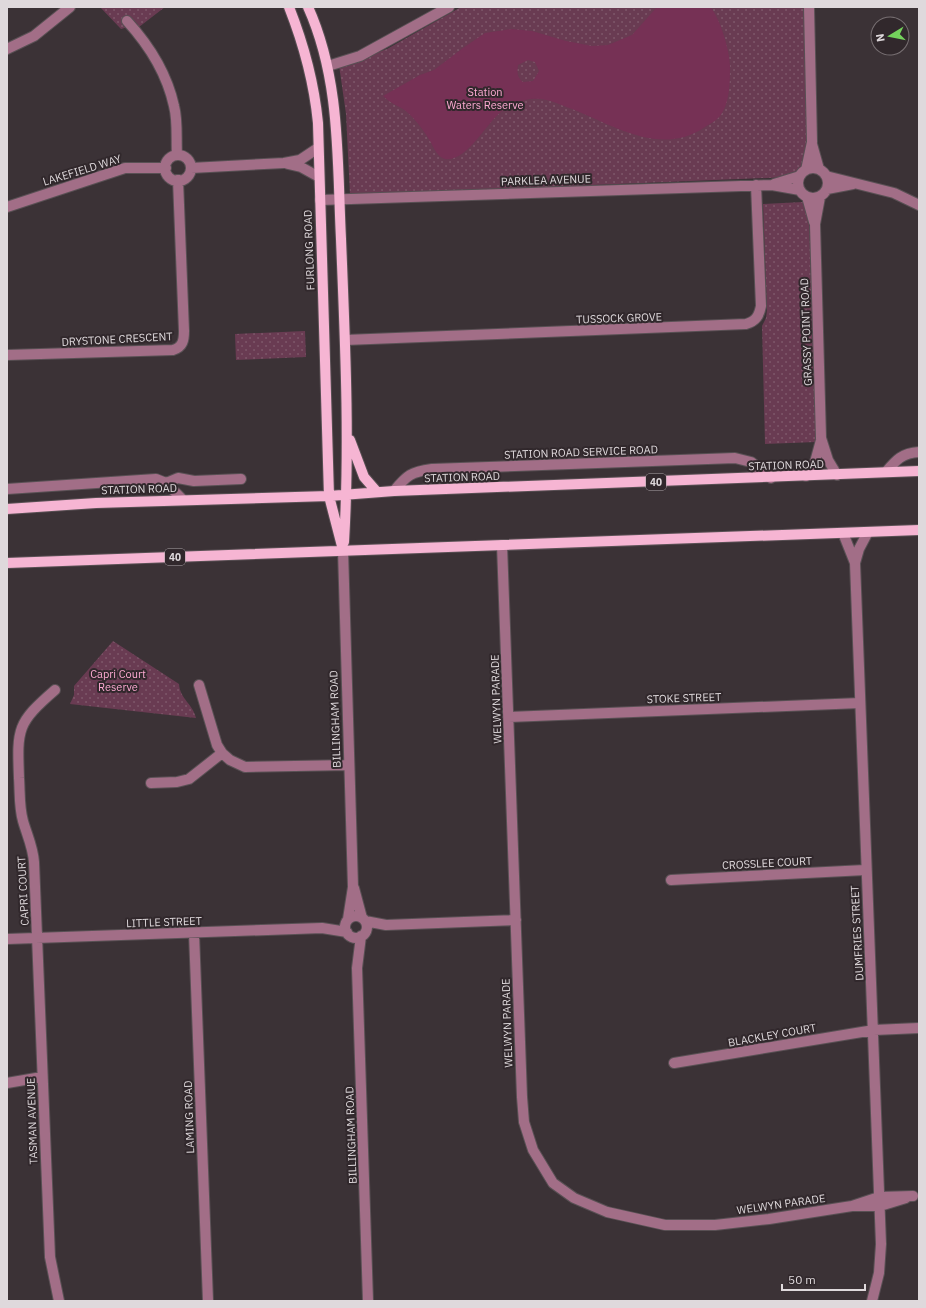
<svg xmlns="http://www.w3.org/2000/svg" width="926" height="1308" viewBox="0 0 926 1308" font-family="'IBM Plex Sans',sans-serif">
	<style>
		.grass { fill: url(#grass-dots) }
		.water { fill: #763155; fill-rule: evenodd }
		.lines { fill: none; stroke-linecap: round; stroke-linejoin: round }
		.minor-casing { stroke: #595054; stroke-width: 12 }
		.major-casing { stroke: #595054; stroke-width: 12 }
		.minor { stroke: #a26e87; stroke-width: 10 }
		.major { stroke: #f6b5d3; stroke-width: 10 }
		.labels { text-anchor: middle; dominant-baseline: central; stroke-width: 4; stroke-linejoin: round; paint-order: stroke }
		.shield { fill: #31282c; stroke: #aba4a7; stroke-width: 1 }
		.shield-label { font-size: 10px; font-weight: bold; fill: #dfd9dc }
		.park-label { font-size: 11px; fill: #fdaad2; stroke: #31282c }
		.street-label { font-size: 11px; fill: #dfd9dc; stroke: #31282c }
	</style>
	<defs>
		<pattern id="grass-dots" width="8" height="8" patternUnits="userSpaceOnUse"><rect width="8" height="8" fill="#693b52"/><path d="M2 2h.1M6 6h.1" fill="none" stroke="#7e576a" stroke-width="1.8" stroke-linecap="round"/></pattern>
	</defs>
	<rect width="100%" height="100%" fill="#3b3236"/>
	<!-- grass -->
	<path class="grass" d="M100 7H165L139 27 129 16 123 22 128 27 121 29Z
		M461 7H804L809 160 790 177 350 195 346 114 339 65 387 49Z
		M803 202 809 214 816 442 765 444 762 326 766 318 767 310 763 204Z
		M305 331 306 357 236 360 235 334Z
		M113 641 179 684C180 699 193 704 196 718L70 704 74 695V686Z"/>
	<!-- water -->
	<path class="water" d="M657 7H710C720 17 730 52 730 66 730 82 730 103 720 116 717 120 710 124 705 127 661 157 615 126 572 109 559 104 545 97 531 99 521 100 511 104 503 110 487 122 466 163 445 159 435 156 433 144 427 136 421 127 412 115 403 109 396 105 389 102 383 96L420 75 434 70 463 48 485 33 512 29 532 31 566 41 592 46 608 45 632 35ZM528 60 535 62 539 71 533 81 523 82C517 77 517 72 518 65Z"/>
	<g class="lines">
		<!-- minor casing -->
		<g class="minor-casing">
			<path id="minor" d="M127 21C148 44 167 74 174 106 178 121 176 139 177 155
				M7 49 34 36 70 7
				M328 66 360 56 449 7
				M812 144 819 169
				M165 168a13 13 0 1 1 26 0a13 13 0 1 1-26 0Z
				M288 164 301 167 319 177
				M191 168 284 163 300 160 318 148
				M798 183a15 15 0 1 1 30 0a15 15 0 1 1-30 0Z
				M806 170 812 142 809 7
				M826 176 894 193 919 205
				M774 184 800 176
				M827 189 853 184
				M807 197 814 222
				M820 197 815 224 821 438 828 460 837 475
				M320 200 772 185 800 190
				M7 207 125 168H166
				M345 340 746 324C756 321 759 316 761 306L756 185
				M7 355 173 350C183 347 184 340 184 331L178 180
				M886 472C896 460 902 453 919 452
				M806 476 815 462 821 440
				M166 483 178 478 194 481 241 479
				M7 489 156 479 166 483 182 499
				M394 491C407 475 411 472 432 469L735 458 751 462 771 478
				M868 532 859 549 855 563 881 1244 879 1273 872 1301
				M843 533 855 563
				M502 545 522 1097 524 1122 533 1150 553 1183 574 1198 607 1212 665 1225H715L769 1219 852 1206 879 1197 913 1196
				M343 550 353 887 348 919
				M199 685 217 745 222 753 230 760 245 767 349 765
				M55 690C17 723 17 728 19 778 20 792 19 807 23 821 27 835 33 847 34 862L50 1257 59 1301
				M509 717 860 703
				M151 783 177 782 189 779 222 753
				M671 880 865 870
				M354 888 362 918
				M345 927a11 11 0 1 1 22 0a11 11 0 1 1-22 0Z
				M365 921 386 925 516 920
				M194 933 208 1301
				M361 936 357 968 368 1301
				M7 939 322 928 347 932
				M674 1063 874 1030 919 1028
				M7 1083 42 1077
				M853 1206H880L906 1198"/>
		</g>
		<!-- major casing -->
		<g class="major-casing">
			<path id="major" d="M289 7C304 45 314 82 318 123L329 496 343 550
				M308 7C341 80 337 161 341 239 345 340 350 441 344 542
				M350 440 364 477 377 492
				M7 509 96 503 329 496 394 491 919 471
				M7 563 919 530"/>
		</g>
		<!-- minor -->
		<use href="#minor" class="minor"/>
		<!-- major -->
		<use href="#major" class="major"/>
	</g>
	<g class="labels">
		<!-- shield labels -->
		<g class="shield">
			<rect x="646" y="474" width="20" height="16" rx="3"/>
			<rect x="165" y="549" width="20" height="16" rx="3"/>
		</g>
		<g class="shield-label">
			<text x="656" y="482">40</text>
			<text x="175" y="557">40</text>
		</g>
		<!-- park labels -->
		<g class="park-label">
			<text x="485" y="92">Station<tspan x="485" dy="13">Waters Reserve</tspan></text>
			<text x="118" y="674">Capri Court<tspan x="118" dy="13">Reserve</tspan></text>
		</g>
		<!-- street labels -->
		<g class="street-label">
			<text transform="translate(82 170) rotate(-17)">LAKEFIELD WAY</text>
			<text transform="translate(546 180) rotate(-2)">PARKLEA AVENUE</text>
			<text transform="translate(309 250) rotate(-92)">FURLONG ROAD</text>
			<text transform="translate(619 318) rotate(-2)">TUSSOCK GROVE</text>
			<text transform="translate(806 332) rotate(-92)">GRASSY POINT ROAD</text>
			<text transform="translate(117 339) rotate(-3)">DRYSTONE CRESCENT</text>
			<text transform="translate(581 452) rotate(-2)">STATION ROAD SERVICE ROAD</text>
			<text transform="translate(786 465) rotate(-2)">STATION ROAD</text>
			<text transform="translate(462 477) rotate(-2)">STATION ROAD</text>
			<text transform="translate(139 489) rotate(-2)">STATION ROAD</text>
			<text transform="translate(684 698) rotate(-2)">STOKE STREET</text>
			<text transform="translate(496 699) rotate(-92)">WELWYN PARADE</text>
			<text transform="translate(335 719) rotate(-92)">BILLINGHAM ROAD</text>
			<text transform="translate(767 863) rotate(-3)">CROSSLEE COURT</text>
			<text transform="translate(23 891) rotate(-93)">CAPRI COURT</text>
			<text transform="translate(164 922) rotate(-2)">LITTLE STREET</text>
			<text transform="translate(857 933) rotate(-93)">DUMFRIES STREET</text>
			<text transform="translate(507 1023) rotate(-92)">WELWYN PARADE</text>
			<text transform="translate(772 1035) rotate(-10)">BLACKLEY COURT</text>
			<text transform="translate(189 1117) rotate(-92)">LAMING ROAD</text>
			<text transform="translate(32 1121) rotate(-92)">TASMAN AVENUE</text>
			<text transform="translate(351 1135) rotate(-92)">BILLINGHAM ROAD</text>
			<text transform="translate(781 1204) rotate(-8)">WELWYN PARADE</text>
		</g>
	</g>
	<!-- border -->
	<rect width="926" height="1308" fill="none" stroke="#dfd9dc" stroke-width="16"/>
	<!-- north arrow -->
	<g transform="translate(890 36) rotate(260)"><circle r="19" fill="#31282c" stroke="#776f72"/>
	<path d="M0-3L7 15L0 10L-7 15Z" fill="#74d25c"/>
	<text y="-6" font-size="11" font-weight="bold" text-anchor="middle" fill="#dfd9dc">N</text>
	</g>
	<!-- scale -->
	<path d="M782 1284v6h83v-6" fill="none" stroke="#dfd9dc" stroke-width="2"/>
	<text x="788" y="1284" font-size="12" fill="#dfd9dc" stroke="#31282c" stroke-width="3" paint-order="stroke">50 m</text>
</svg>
